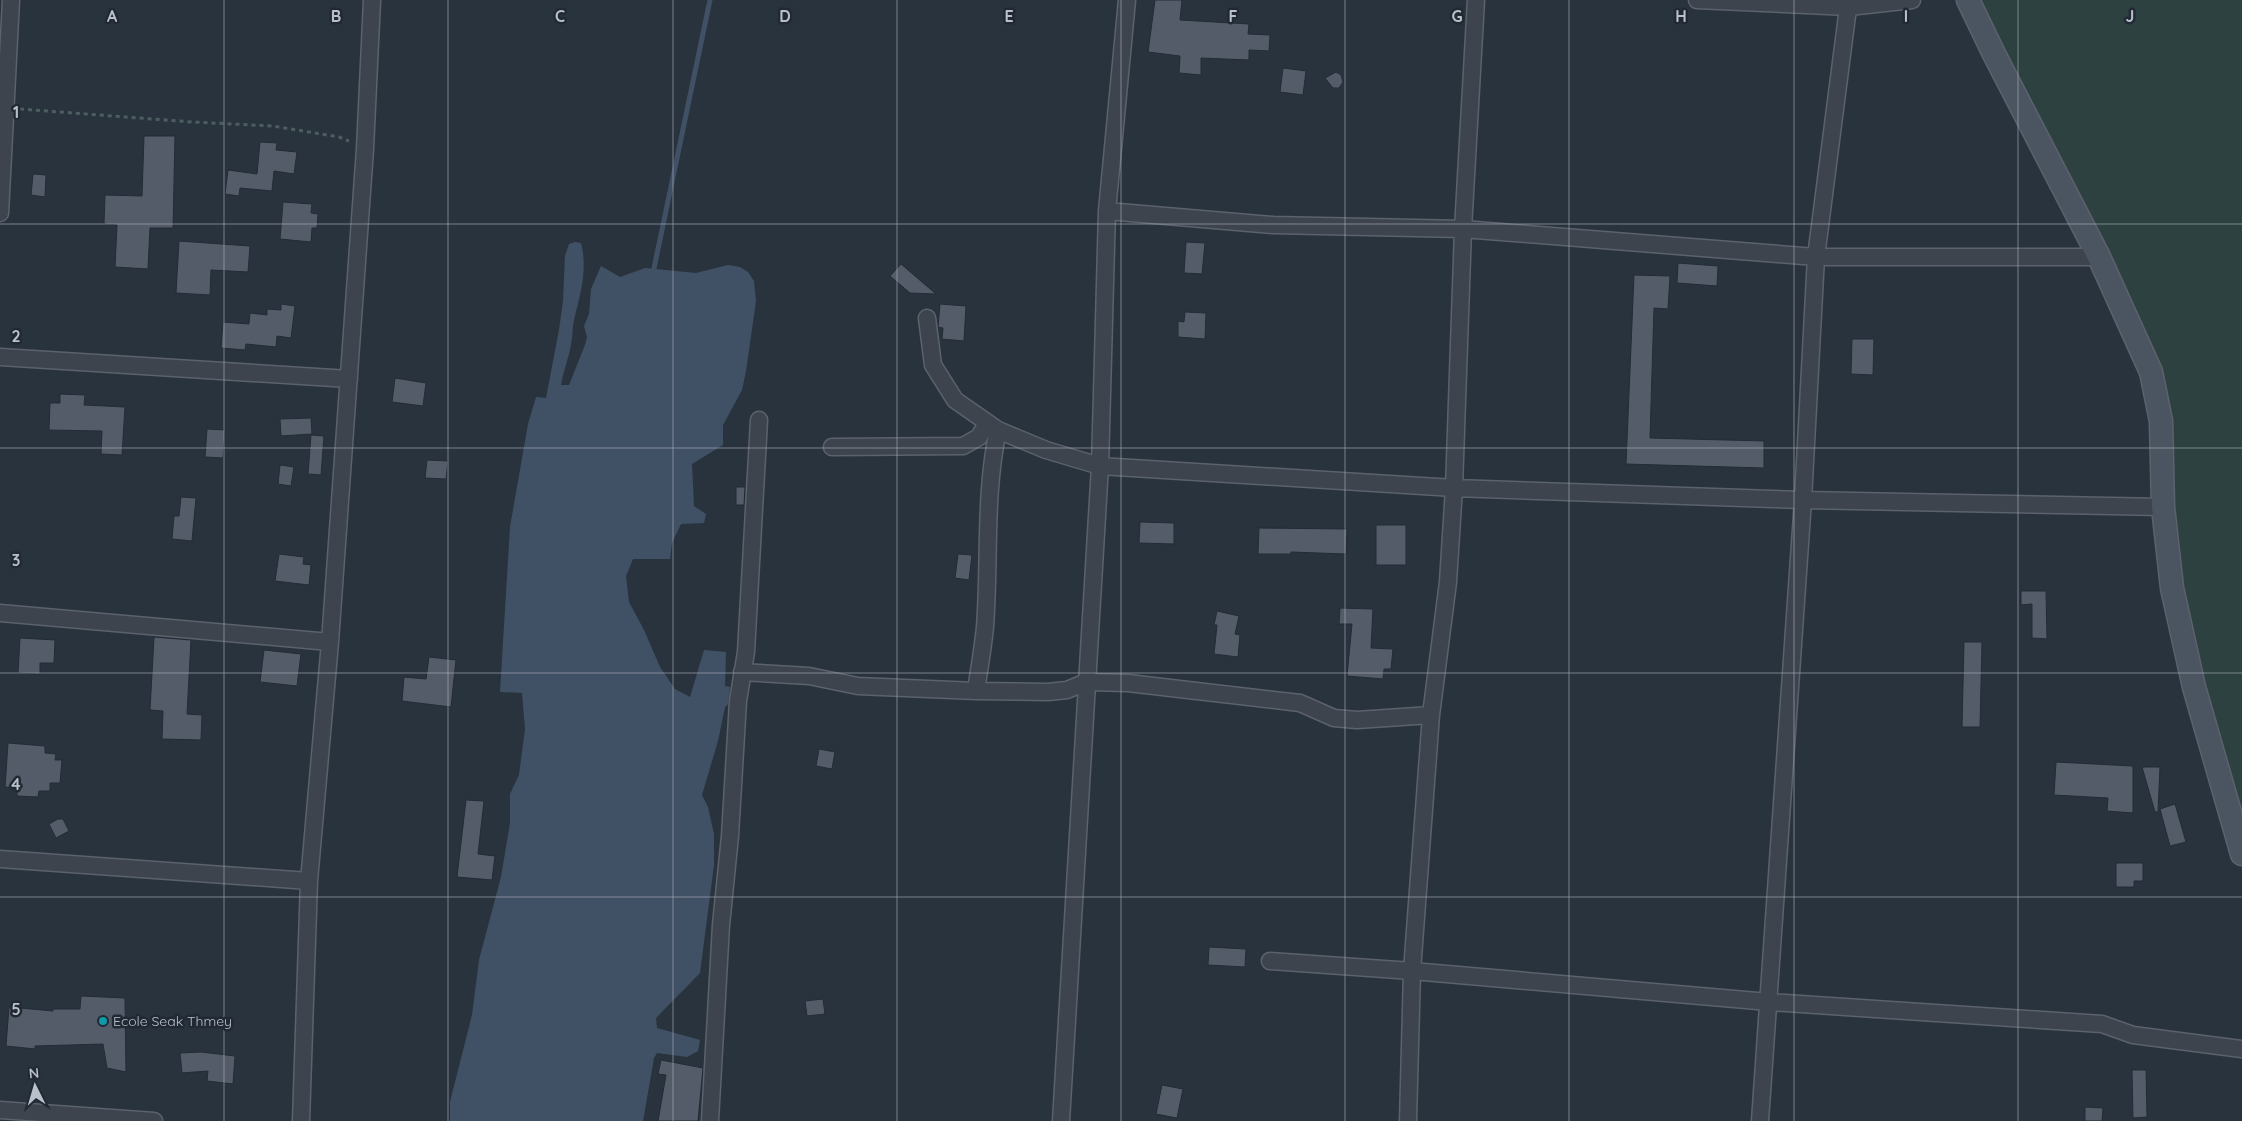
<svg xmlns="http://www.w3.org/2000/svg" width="2242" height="1121" viewBox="0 0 2242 1121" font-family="Quicksand,sans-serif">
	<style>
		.green { fill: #2e4141 }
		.water { fill: #415165 }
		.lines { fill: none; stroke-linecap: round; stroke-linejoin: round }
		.stream { stroke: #415165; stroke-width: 5 }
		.building { fill: #535c68; stroke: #232b36 }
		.street-casing { stroke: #5b626c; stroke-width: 19 }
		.secondary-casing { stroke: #5b626c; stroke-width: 25 }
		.path { stroke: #4d5e60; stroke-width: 3; stroke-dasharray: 4 4; stroke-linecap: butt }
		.street { stroke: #3d444e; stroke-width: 16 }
		.secondary { stroke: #4b5461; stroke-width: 22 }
		.grid { fill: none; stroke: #b9c0c9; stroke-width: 1; stroke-opacity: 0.55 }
		.culture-dot { fill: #0f9aa8; stroke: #212934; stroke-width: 2 }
		.labels { text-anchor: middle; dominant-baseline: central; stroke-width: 5; stroke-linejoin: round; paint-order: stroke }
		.poi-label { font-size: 14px; fill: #b9c0c9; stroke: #212934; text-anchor: start }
		.grid-label { font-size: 16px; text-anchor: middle; font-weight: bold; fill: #b9c0c9; stroke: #212934; stroke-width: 5; stroke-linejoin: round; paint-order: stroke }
	</style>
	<rect width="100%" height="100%" fill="#29333e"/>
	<!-- green -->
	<path class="green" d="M1968 0H2242V854L2194 687 2151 372Z"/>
	<!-- water -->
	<path class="water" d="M575 242 581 243C588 270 580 295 574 320 572 328 573 336 571 344 569 358 563 371 561 385H569L585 345 587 337 584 326 589 314 591 289 601 266 620 277 645 268 696 273 728 265 740 267 748 272 754 281 756 301 746 371 742 390 723 425V445L692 464 694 506 706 514 704 523 681 524 672 543 670 559H633L626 576 629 602 644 630 660 667 675 689 690 697 704 650 726 652 725 686 730 687 728 704 725 707 718 741 702 795 708 807 714 834V865L700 973 656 1018 657 1028 700 1040 698 1051 687 1057 657 1053 654 1058 643 1121H450V1102L472 1015 479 960 501 877 510 823V794L519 775 525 729 522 693 500 692 510 527 528 424 536 397 546 398 559 330 563 301 565 256 569 244Z"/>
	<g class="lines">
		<!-- stream -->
		<path class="stream" d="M653 273 710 0"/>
	</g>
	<!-- building -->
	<path class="building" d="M1155 0H1182L1180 20 1249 24 1248 34 1270 35 1269 51 1249 50V60L1201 58V75L1179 73 1180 56 1148 52Z
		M1283 68 1306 71 1303 95 1280 92Z
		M1336 72 1341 75 1343 82 1339 88H1333L1325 78Z
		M144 136H175L173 228H150L148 269 115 267 117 225 104 224 105 195 142 196Z
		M260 142 277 143 276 150 297 152 294 174 274 171 272 191 240 188 239 196 225 194 228 170 257 174Z
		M33 174 46 175 45 197 31 195Z
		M283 202 312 204 311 213 318 214 317 228H312L311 242 280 239Z
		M179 241 250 246 248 272 211 270 210 295 176 293Z
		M1186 242 1205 243 1202 274 1184 273Z
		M1678 263 1718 266 1717 286 1677 283Z
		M901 264 936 294 910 293 890 276Z
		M1634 275 1670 276 1668 309 1654 308 1650 438 1764 441V468L1626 464Z
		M281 304 295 306 291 338 277 336 276 347 246 344 245 350 221 348 223 322 249 324 250 313 267 315V309L281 310Z
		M940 304 966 306 964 341 942 339 943 328 938 327Z
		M1185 312 1206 313 1205 339 1178 337V321L1184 322Z
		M1852 339H1874L1873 375 1851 374Z
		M395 378 426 383 423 406 392 402Z
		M60 394 85 395 84 405 125 407 122 455 101 454 102 431 49 430 50 403H60Z
		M311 418 312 434 281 436 280 419Z
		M207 429 225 430 223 458 205 457Z
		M311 435 324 436 321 475 308 474Z
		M427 460 448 461 446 479 425 478Z
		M280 465 294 467 291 486 278 484Z
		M736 487H745L744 505H736Z
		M181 497 196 498 192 541 172 539 174 516H179Z
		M1140 522 1174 523V544L1139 543Z
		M1376 525H1406V565H1376Z
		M1259 528 1347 529 1346 554 1291 552V554H1258Z
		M279 554 304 557 303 564 311 565 309 585 275 581Z
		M958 554 972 555 969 580 955 578Z
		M2021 591H2046L2047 639 2032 638V604L2021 605Z
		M1340 608 1373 609 1371 648 1393 649 1391 669H1384L1383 679 1347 676 1352 624H1339Z
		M1217 611 1239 616 1235 634 1240 635 1238 657 1214 654 1217 625H1214Z
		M154 637 191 640 187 714 202 715 201 740 162 739 163 711 150 710Z
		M20 638 55 640 54 663H40V674L18 673Z
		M1964 642H1982L1980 727H1962Z
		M264 650 301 654 297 686 260 682Z
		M429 657 456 660 451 707 402 701 404 677 426 679Z
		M8 743 45 746V753L56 754 55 760H62L60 783H50V791H39L38 797 17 796V788L5 787Z
		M819 749 835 752 832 769 816 766Z
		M2056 762 2133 766V813L2107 811 2108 798 2054 795Z
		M2142 767H2160L2158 812H2155Z
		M466 800 484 801 478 854 495 856 492 880 457 877Z
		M2175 804 2186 842 2170 846 2160 809Z
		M58 819H63L69 831 56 838 49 824Z
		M2116 863H2143V881H2134V887H2116Z
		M1209 947 1246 949 1245 967 1208 965Z
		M81 996 125 998 126 1072 107 1068 103 1044 35 1046V1049L6 1046 9 1007 53 1011V1009H80Z
		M823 999 825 1014 807 1016 805 1001Z
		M201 1052 235 1056 233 1084 207 1081 208 1071 182 1073 180 1053Z
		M661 1060 703 1068 698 1121H658L666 1075 658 1074Z
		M2132 1070H2146L2147 1117 2133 1118Z
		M1162 1085 1183 1089 1177 1118 1156 1114Z
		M2085 1107 2103 1108 2102 1121H2085Z"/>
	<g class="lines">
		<!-- street casing -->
		<g class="street-casing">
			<path id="street" d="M1697 0 1849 7 1912 0
				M1107 211 1273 225 1463 229 1816 257H2099
				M0 213 11 0
				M927 318 933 365 955 400 998 430 1046 450 1100 466 1454 488 1803 500 2163 507
				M0 357 349 379
				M832 447 963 446 979 437 987 423
				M0 613 330 642
				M742 672 809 676 858 686 976 691 1048 692 1067 690 1086 682 1128 683 1300 703 1334 718 1357 720 1431 715
				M976 691C979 670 983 648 985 627 990 561 984 495 998 430
				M0 859 309 881
				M1270 961 1412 971 1769 1002 2102 1024 2133 1035 2242 1049
				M0 1110 154 1121
				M301 1121 309 881 330 642 365 149 372 0
				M710 1121 721 925 730 836 738 701 746 652 759 420
				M1061 1121 1100 466 1107 211 1127 0
				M1408 1121 1412 971 1431 715 1448 582 1454 488 1463 229 1476 0
				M1760 1121 1803 500 1816 257 1849 0"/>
		</g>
		<!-- secondary casing -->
		<g class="secondary-casing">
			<path id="secondary" d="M1968 0 1994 54 2099 257 2151 372 2161 421 2163 507 2172 588 2194 687 2242 854"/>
		</g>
		<!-- path -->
		<path class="path" d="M20 109 192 122 273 126 339 137 349 141"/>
		<!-- street -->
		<use href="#street" class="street"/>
		<!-- secondary -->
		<use href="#secondary" class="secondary"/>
	</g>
	<!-- grid -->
	<path class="grid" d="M224 0V1121M448 0V1121M673 0V1121M897 0V1121M1121 0V1121M1345 0V1121M1569 0V1121M1794 0V1121M2018 0V1121M0 224H2242M0 448H2242M0 673H2242M0 897H2242"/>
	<!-- markers -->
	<circle class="culture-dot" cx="103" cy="1021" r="5"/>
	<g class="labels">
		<!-- poi labels -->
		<g class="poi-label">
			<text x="113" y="1021">Ecole Seak Thmey</text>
		</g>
	</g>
	<g class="grid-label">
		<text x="112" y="22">A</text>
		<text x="336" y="22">B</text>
		<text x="560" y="22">C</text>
		<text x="785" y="22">D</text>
		<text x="1009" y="22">E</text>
		<text x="1233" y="22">F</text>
		<text x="1457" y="22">G</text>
		<text x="1681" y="22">H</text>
		<text x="1906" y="22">I</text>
		<text x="2130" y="22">J</text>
		<text x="16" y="118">1</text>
		<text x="16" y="342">2</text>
		<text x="16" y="566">3</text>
		<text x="16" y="790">4</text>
		<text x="16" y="1015">5</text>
	</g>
	<!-- north arrow -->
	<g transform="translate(35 1086) rotate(355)" stroke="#212934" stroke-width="4" paint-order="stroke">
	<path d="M0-4L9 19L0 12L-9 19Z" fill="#b9c0c9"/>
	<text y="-8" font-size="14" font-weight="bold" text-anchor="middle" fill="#b9c0c9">N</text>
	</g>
</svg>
